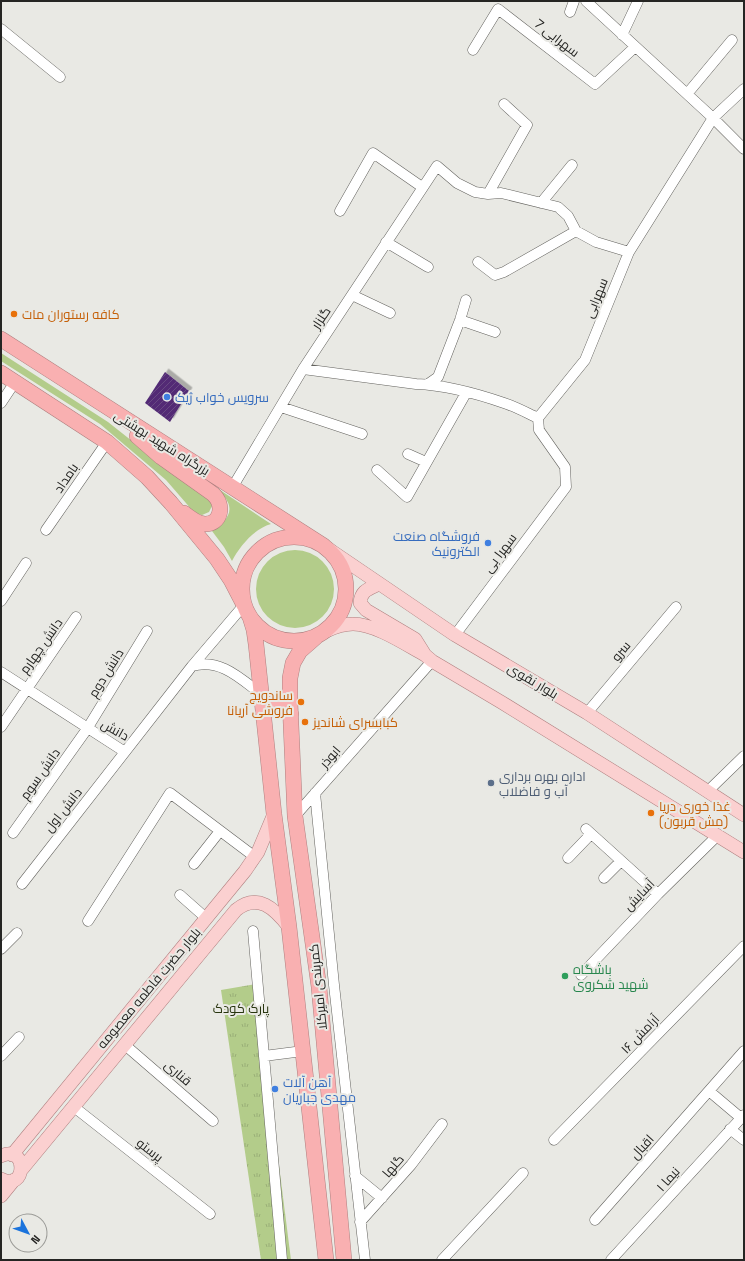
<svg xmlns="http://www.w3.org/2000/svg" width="745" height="1261" viewBox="0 0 745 1261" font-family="'Space Grotesk',Cairo,sans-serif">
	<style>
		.green { fill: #b3cc8a }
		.park { fill: url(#park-tufts) }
		.building { fill: url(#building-hatch); filter: url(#shadow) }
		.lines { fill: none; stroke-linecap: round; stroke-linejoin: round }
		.minor-casing { stroke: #63625e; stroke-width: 11 }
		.major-casing { stroke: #af7f7f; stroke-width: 14 }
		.highway-casing { stroke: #af7f7f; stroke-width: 16 }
		.minor { stroke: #fff; stroke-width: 10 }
		.major { stroke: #fbd0d0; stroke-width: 13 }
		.highway { stroke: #f9b0b1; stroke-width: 15 }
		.food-dot { fill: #e8710a; stroke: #e9e9e4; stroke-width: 1.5 }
		.shop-dot { fill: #3f7fe0; stroke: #e9e9e4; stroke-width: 1.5 }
		.service-dot { fill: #5c6f8a; stroke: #e9e9e4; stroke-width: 1.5 }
		.leisure-dot { fill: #2e9e5b; stroke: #e9e9e4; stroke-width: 1.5 }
		.labels { text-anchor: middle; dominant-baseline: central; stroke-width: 4; stroke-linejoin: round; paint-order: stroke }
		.street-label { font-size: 13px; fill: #252523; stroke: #e9e9e4 }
		.food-label { font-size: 13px; fill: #c56008; stroke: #e9e9e4; text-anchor: start }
		.shop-label { font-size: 13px; fill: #366cbe; stroke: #e9e9e4; text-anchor: start }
		.service-label { font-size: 13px; fill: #4e5e75; stroke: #e9e9e4; text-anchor: start }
		.leisure-label { font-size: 13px; fill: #27864d; stroke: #e9e9e4; text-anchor: start }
		.park-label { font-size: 13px; fill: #293610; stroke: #e9e9e4 }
	</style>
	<defs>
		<pattern id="park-tufts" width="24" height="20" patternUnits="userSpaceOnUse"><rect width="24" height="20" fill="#b3cc8a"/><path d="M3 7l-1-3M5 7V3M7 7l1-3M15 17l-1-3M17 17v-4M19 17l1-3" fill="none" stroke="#9aaf77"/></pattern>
		<pattern id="building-hatch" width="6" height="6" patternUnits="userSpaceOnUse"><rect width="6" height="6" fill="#522c75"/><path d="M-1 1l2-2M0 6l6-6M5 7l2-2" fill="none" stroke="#684983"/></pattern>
		<filter id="shadow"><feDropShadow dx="3.5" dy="-3.5" stdDeviation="0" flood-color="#0004"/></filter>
	</defs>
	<rect width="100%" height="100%" fill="#e9e9e4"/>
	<!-- green -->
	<path class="green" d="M1 353 108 422 156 460 210 500 212 506 209 512 202 515 198 514 192 510 166 480 100 424 1 361Z
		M169 456 271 524C254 529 240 546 232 561L224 547 212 531C226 521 237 511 223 495Z
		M256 589a39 39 0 1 1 78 0a39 39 0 1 1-78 0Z"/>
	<!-- park -->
	<path class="park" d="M256 984 291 1260H261L221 990Z"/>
	<!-- building -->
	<path class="building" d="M165 372 189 391 170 422 145 403Z"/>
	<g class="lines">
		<!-- minor casing -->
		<g class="minor-casing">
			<path id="minor" d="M586 1 713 118 744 149
				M570 12 574 1
				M1 29 60 77
				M622 35 638 1
				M473 50 498 9 595 84 635 47
				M687 94 732 40
				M488 194 527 125 504 104
				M541 203 572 165
				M340 211 373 153 422 187
				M386 242 428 267
				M478 262 495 275 504 272 576 231
				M352 295 390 313
				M460 320 495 332
				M303 369 416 384C443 385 478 394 504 403 516 407 527 413 538 418
				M428 384 438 377 460 320 466 300
				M1 403 15 382
				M281 407 362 434
				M408 454 426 462
				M377 470 407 497 466 393
				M232 488 303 369 437 166 457 183 475 192 488 194 501 193 558 207 568 216 576 231 596 242 629 252
				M46 530 107 442
				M1 601 26 563
				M244 605 192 666C220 658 240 678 261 694
				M455 635 566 487 565 467 539 430 538 418 585 360 629 252 713 118 744 89
				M1 672 125 752
				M587 713 676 607
				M1 727 76 617
				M708 791 744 756
				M315 793 334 985 365 1260
				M295 816 432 661
				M586 829 658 894
				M13 833 87 729 147 631
				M568 858 591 834
				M194 864 220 831
				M604 878 621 861
				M22 884 192 666
				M180 895 206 918
				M88 921 170 793 255 857
				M253 931 282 1260
				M1 949 17 933
				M581 975 658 894 717 836
				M125 1045 213 1121
				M1 1056 19 1037
				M264 1056 303 1051
				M709 1091 741 1118
				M74 1107 210 1214
				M730 1129 744 1140
				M554 1140 744 946
				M355 1176 382 1198
				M595 1220 744 1051
				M360 1222 411 1165 442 1124
				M442 1260 523 1173
				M611 1260 744 1115"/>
		</g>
		<!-- major casing -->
		<g class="major-casing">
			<path id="major" d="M324 546 455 635 587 713 744 815
				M379 584C369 589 361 590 360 603L366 610 415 639 425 655
				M326 631C335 627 343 624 353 624 375 624 405 644 425 655L432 661 501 702 744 852
				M12 1155 245 871 258 852 274 814
				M1 1156C28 1143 27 1193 1 1179
				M22 1169 236 910C258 892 275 909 289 927
				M1 1196 14 1180"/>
		</g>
		<!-- highway casing -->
		<g class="highway-casing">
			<path id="highway" d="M1 339 324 546
				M1 373 107 442 147 477 171 503 217 559 231 580 244 605
				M137 436 161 457 213 494C225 505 221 525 204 524 197 523 190 518 184 513
				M242 589a52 52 0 1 1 104 0a52 52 0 1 1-104 0Z
				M250 617 254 630 256 644 274 814 289 927 326 1260
				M316 637 300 651 293 663 290 678V702L295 816 319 987 344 1260
				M263 717 270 705C281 702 286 705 291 714"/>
		</g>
		<!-- minor -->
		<use href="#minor" class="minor"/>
		<!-- major -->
		<use href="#major" class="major"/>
		<!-- highway -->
		<use href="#highway" class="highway"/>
	</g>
	<!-- markers -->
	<g class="food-dot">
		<circle cx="14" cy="314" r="4"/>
		<circle cx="301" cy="702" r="4"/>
		<circle cx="305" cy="722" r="4"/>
		<circle cx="651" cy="813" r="4"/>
	</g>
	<g class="shop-dot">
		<circle cx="167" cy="397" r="4"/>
		<circle cx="488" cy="543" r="4"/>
		<circle cx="275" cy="1089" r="4"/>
	</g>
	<circle class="service-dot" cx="491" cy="783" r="4"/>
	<circle class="leisure-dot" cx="565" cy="976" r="4"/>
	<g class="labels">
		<!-- street labels -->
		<g class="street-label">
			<text transform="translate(557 38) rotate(38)">سهرابی 7</text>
			<text transform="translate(596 298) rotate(-68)">سهرابی</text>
			<text transform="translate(321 318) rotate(-57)">گلزار</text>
			<text transform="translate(162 443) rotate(32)">بزرگراه شهید بهشتی</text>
			<text transform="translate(66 478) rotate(-56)">بامداد</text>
			<text transform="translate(500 553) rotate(-53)">سهرا بی</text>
			<text transform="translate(41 646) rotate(-55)">دانش چهارم</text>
			<text transform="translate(621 651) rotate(-50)">سرو</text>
			<text transform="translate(106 673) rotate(-58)">دانش دوم</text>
			<text transform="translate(533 681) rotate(31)">بلوار نقوی</text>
			<text transform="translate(115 730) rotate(29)">دانش</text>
			<text transform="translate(330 757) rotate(-49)">ابوذر</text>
			<text transform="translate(40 774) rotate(-55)">دانش سوم</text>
			<text transform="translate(63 810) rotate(-52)">دانش اول</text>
			<text transform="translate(639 895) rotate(-46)">آسایش</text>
			<text transform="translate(318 987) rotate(-96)">کمربندی امیرکلا</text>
			<text transform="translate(149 988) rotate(-50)">بلوار حضرت فاطمه معصومه</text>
			<text transform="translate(640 1034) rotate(-46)">آرامش ۱۶</text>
			<text transform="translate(178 1073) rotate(41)">قناری</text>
			<text transform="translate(642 1147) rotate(-48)">اقبال</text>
			<text transform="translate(150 1150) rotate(38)">پرستو</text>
			<text transform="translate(393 1166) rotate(-49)">گلها</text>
			<text transform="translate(668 1179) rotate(-48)">نیما ۱</text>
		</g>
		<!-- food labels -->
		<g class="food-label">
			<text x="22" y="314">کافه رستوران مات</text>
			<text x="293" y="695" text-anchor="end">ساندویچ<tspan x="293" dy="15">فروشی آریانا</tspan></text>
			<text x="313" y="722">کبابسرای شاندیز</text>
			<text x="659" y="806">غذا خوری دریا<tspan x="659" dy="15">(مش قربون)</tspan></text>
		</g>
		<!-- shop labels -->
		<g class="shop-label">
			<text x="175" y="397">سرویس خواب ژیک</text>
			<text x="480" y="536" text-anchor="end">فروشگاه صنعت<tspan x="480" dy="15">الکترونیک</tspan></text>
			<text x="283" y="1082">آهن آلات<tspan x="283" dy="15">مهدی جباریان</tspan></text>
		</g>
		<!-- service labels -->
		<g class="service-label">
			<text x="499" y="776">اداره بهره برداری<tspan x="499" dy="15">آب و فاضلاب</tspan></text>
		</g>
		<!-- leisure labels -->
		<g class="leisure-label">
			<text x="573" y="969">باشگاه<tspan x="573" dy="15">شهید شکروی</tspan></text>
		</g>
		<!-- park labels -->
		<g class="park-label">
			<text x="241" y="1008">پارک کودک</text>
		</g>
	</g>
	<!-- border -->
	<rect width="745" height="1261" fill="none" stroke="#252523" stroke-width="4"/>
	<!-- north arrow -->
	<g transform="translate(28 1233) rotate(131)"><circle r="19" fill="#e9e9e4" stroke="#9b9b97"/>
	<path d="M0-3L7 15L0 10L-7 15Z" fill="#1b73dc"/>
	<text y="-6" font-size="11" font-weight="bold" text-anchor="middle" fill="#252523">N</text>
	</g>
</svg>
